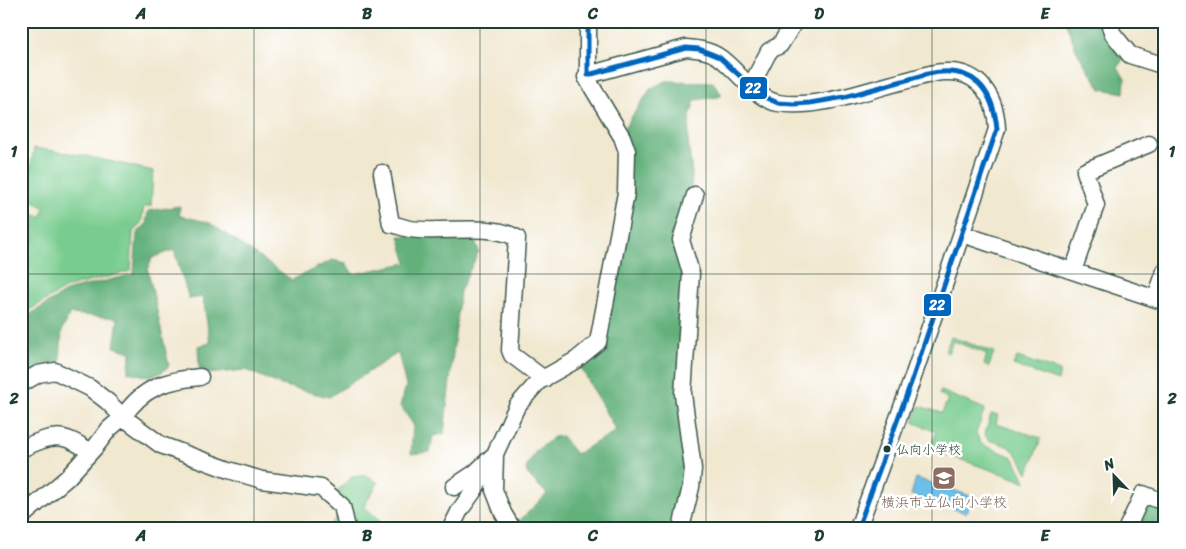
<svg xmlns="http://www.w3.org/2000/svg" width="1186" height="549" viewBox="0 0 1186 549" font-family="Sriracha,'Klee One',sans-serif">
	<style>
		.green { fill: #79cc8f; stroke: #4c8462 }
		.forest { fill: #62b07a; stroke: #407657 }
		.water { fill: #6cc0e9; stroke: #467e8e }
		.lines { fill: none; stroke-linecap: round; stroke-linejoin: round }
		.street-casing { stroke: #3e574b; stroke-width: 19 }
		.street { stroke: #fff; stroke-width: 16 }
		.bus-1-casing { stroke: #fff; stroke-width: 9 }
		.bus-1 { stroke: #0065bd; stroke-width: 5 }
		.grid { fill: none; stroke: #1f3d34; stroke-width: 1; stroke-opacity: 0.55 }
		.bus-dot { fill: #1f3d34; stroke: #fff; stroke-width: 2 }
		.labels { text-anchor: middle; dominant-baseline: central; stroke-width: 5; stroke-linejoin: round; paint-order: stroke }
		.bus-label { font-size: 13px; fill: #1f3d34; stroke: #fff; text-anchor: start }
		.education-label { font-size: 14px; fill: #785e54; stroke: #fff }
		.line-badge { stroke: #fff; stroke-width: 2 }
		.badge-label { font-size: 14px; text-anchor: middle; font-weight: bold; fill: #fff }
		.neatline { fill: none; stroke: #1f3d34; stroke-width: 2 }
		.grid-label { font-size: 16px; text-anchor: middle; font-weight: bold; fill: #1f3d34 }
	</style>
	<rect width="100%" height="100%" fill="#fff"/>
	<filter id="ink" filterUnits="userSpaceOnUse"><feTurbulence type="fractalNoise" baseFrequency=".02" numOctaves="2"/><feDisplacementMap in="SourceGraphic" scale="10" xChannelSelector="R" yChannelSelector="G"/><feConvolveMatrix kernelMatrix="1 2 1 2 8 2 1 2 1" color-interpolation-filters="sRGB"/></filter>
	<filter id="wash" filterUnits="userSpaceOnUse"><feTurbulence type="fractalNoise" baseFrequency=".0096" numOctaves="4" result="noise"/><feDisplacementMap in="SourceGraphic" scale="20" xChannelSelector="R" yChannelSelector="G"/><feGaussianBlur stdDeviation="1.12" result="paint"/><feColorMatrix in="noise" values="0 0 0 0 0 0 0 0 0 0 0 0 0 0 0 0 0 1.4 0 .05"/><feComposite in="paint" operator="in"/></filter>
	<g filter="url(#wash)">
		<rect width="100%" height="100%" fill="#f1e8d0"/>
		<!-- green -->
		<path class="green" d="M34 148 81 155 153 171 151 206 144 207 141 223 133 232 131 271 68 287 21 315V273L30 268 21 226V214L42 216 44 208 26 195Z
			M951 337 994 352 989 367 984 365 987 354 953 341 948 353 945 351Z
			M1017 357 1060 371 1058 381 1013 365Z
			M941 391 985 409 976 433 981 444 1013 457 1026 482 930 449 936 432 913 422 919 406 942 413 948 399 939 394Z
			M991 414 998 415 996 424 1041 438 1028 473C1015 449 1014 447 988 440L985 434Z
			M367 475 378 483 364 506 379 520 376 528H327L346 508 334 494 352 477Z"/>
		<!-- forest -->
		<path class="forest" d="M1065 21H1102L1124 58 1118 67 1125 79 1124 93 1101 89 1078 54Z
			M666 81 713 82 722 95 718 97 695 100 690 116 688 140 692 174 687 273 689 470 678 528H520L517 523 547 494 527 474 526 468 536 451 554 437 562 436 576 454 616 431 580 366 605 345 625 127 651 88Z
			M180 206 179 215 210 223 292 280 332 260 346 263 353 274 407 263 399 236 473 237 479 251 460 291 444 434 433 436 430 452 411 454 413 424 400 406 406 386 398 353 329 397 281 385 246 370 207 374 199 368 198 346 210 343 203 297 189 299 174 250 152 258 148 270 169 366C155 380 146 376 128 372L131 352 114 347 118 318 70 314 62 330 60 363 41 367 21 378V320L69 290 134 274 137 233 146 224 148 211Z
			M1147 502 1165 507V528H1134Z"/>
		<!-- water -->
		<path class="water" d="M916 478 971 496 966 513 911 495Z"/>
	</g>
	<g filter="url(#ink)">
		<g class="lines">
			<!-- street casing -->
			<g class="street-casing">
				<path id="street" d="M588 21V75L686 48C698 49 709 50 719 57 737 69 755 99 778 103 818 110 873 88 912 79 923 76 934 72 945 72 980 70 996 98 997 129L912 380 858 528
					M1108 21 1113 34 1130 55 1165 66
					M748 84 755 78 769 51 780 45 795 21
					M382 173 391 224C397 225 404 228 410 229 442 234 488 222 517 238L510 350 512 355 544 379
					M962 234 1165 302
					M1073 271 1096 205 1085 171 1149 144
					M1156 298 1165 271
					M21 384 38 374 55 371 90 388 108 402 123 417C143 387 166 380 200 377
					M21 449C52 435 62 431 90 452
					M495 454 494 490 503 513 512 528
					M454 487 475 473 495 454 517 406 539 381 576 360 598 342 626 193 627 151 622 137 586 77
					M21 517 67 478 96 446 109 429 123 417 161 445 229 470 262 480 321 488 342 506 347 528
					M451 528 460 510 475 489 486 466
					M681 528 691 487 693 469 683 394 691 273 681 240 695 195
					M1127 528 1143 494 1161 501 1165 500"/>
			</g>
			<!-- street -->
			<use href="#street" class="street"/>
			<!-- bus-1 casing -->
			<g class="bus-1-casing">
				<path id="bus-1" d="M588 21V75L686 48 699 49 719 57 762 96 778 103 794 104 810 103 845 97 928 74C972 64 993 88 997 129L912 380 858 528"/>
			</g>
			<!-- bus-1 -->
			<use href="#bus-1" class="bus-1"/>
		</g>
	</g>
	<!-- grid -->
	<path class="grid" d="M254 21V528M480 21V528M706 21V528M932 21V528M21 274H1165"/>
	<!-- icons -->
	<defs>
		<g id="school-square" transform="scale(1.25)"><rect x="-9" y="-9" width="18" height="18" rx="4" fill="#8d6e63" stroke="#fff"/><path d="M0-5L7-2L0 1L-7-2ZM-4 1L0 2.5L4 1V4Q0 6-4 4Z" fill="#fff"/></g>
	</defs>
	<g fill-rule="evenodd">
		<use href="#school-square" x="944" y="478"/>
	</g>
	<!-- markers -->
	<circle class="bus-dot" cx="887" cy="449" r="4.5"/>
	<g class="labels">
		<!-- bus labels -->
		<g class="bus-label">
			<text x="896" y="449">仏向小学校</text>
		</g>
		<!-- education labels -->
		<g class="education-label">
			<text x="944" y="502">横浜市立仏向小学校</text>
		</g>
	</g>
	<g class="line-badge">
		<rect x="739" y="76" width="29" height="24" rx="5" fill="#0065bd"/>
		<rect x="923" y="293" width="29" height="24" rx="5" fill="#0065bd"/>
	</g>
	<g class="badge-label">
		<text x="753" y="93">22</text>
		<text x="937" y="310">22</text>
	</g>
	<!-- margin -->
	<rect width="1186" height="549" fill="none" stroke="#fff" stroke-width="55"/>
	<!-- north arrow -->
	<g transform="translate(1114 476) rotate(337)" stroke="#ffffff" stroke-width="4" paint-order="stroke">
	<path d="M0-4L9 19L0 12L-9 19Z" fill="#1f3d34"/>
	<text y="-8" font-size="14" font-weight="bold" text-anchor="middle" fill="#1f3d34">N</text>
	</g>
	<rect x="28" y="28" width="1130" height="494" class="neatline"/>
	<g class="grid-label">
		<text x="141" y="19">A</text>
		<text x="367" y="19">B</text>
		<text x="593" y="19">C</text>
		<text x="819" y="19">D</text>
		<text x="1045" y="19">E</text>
		<text x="14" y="157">1</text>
		<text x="1172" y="157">1</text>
		<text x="14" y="404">2</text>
		<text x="1172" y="404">2</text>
		<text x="141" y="541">A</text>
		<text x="367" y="541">B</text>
		<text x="593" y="541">C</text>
		<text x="819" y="541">D</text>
		<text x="1045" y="541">E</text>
	</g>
</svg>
